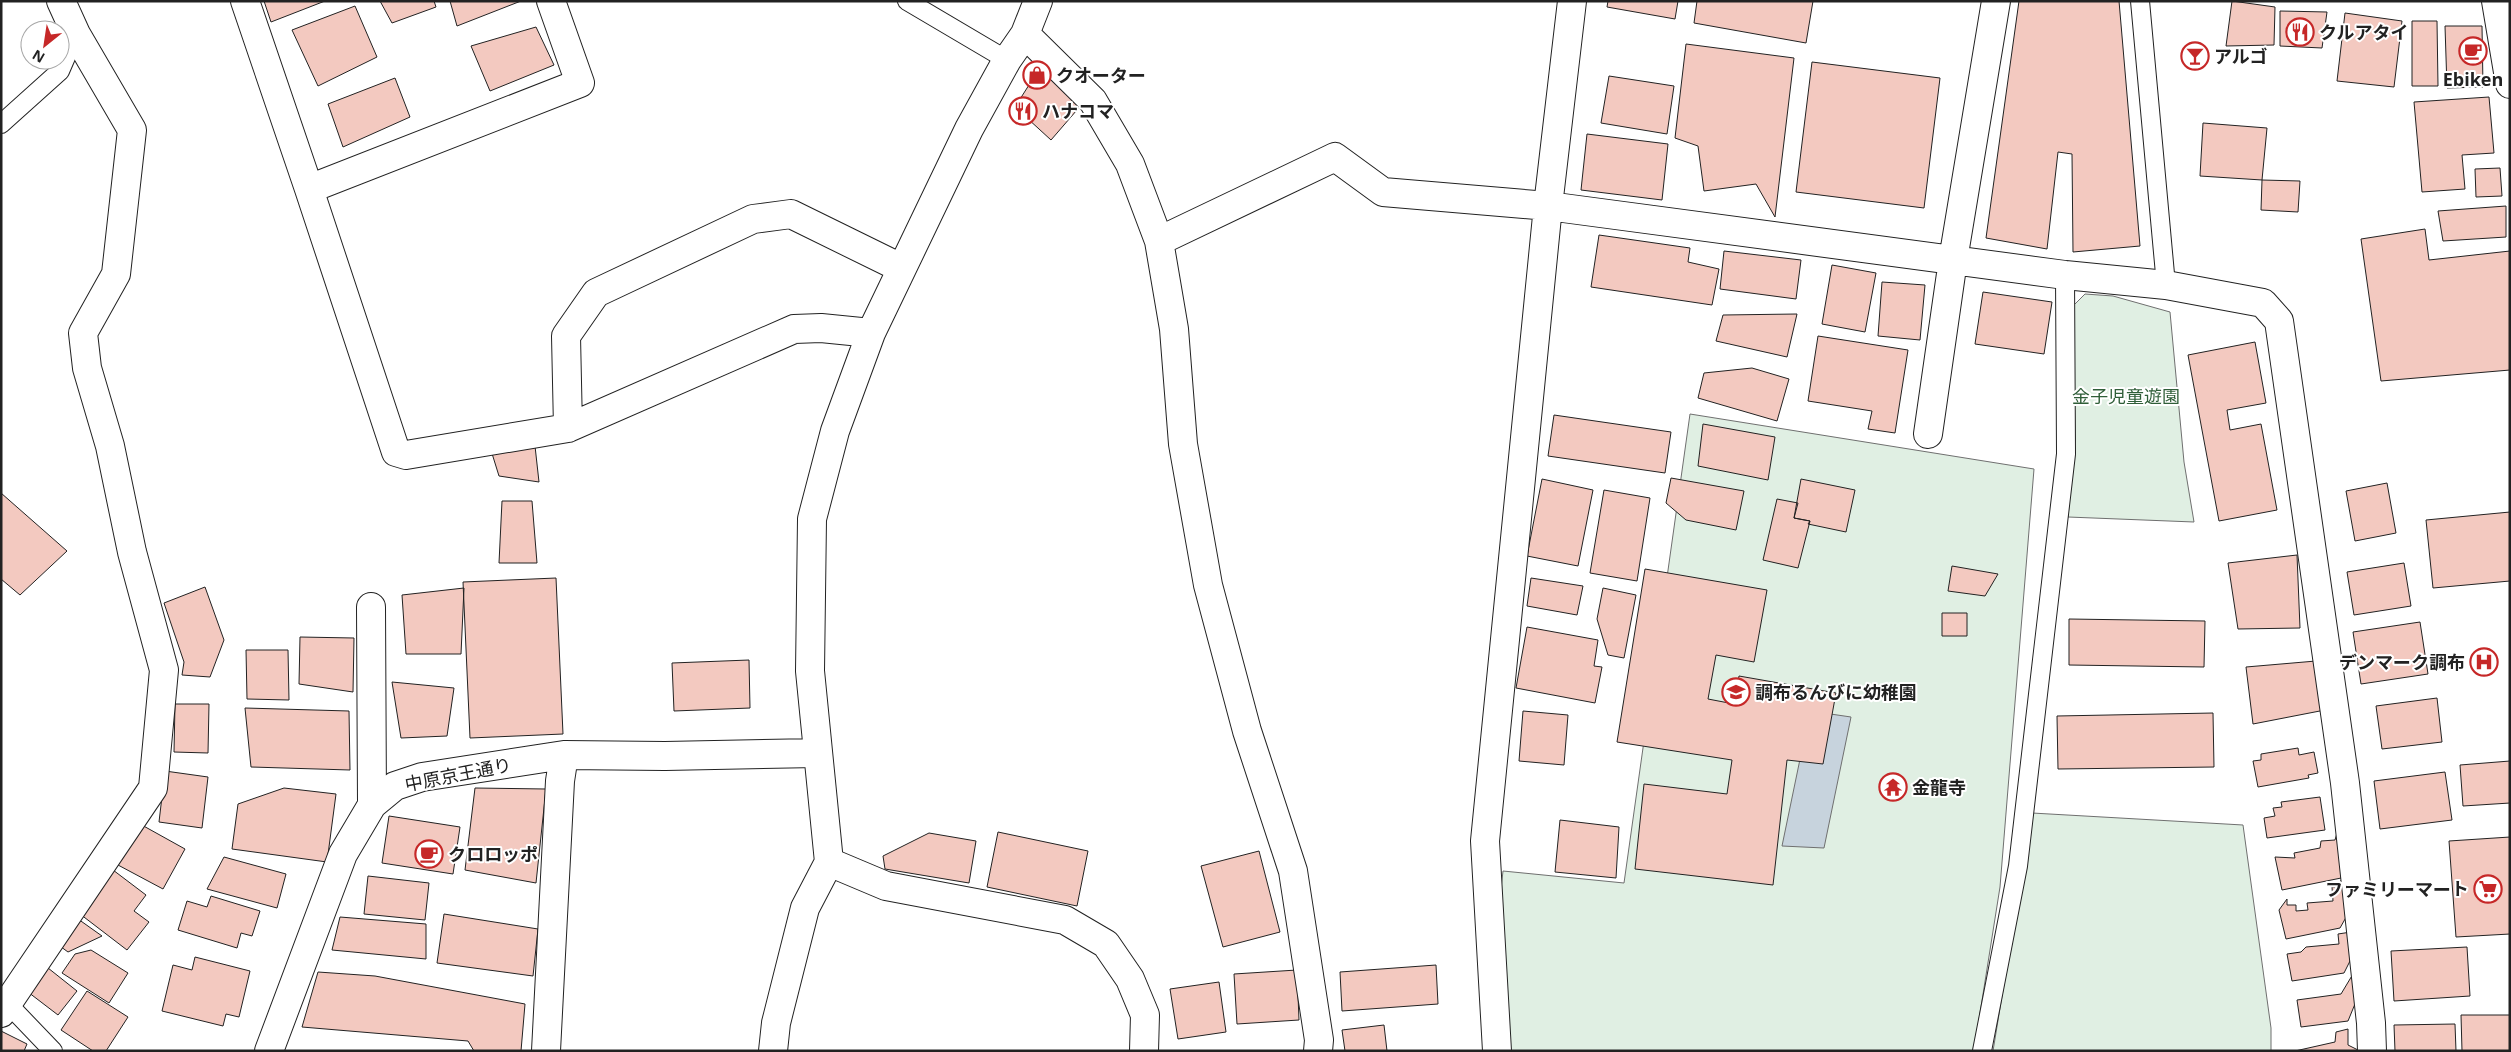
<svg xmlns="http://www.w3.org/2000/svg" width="2511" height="1052" viewBox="0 0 2511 1052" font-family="'Open Sans','Noto Sans JP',sans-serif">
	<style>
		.green { fill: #e0efe3; stroke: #6f6f6f }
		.water { fill: #c7d3dd; stroke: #6f6f6f }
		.building { fill: #f3c9c0; stroke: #222 }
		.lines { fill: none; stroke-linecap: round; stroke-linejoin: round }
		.lane-casing { stroke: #222; stroke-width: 20 }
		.street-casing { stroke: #222; stroke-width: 30 }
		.secondary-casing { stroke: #222; stroke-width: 30 }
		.lane { stroke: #fff; stroke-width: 18 }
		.street { stroke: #fff; stroke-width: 28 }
		.secondary { stroke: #fff; stroke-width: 28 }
		.labels { text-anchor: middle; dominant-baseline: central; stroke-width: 4; stroke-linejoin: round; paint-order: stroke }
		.poi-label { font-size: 18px; font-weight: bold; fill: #222; stroke: #fff; text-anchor: start }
		.park-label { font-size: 18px; fill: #2f5e38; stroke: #fff }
		.street-label { font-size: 18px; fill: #222; stroke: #fff }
	</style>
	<rect width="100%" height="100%" fill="#fff"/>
	<!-- green -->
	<path class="green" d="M2085 294 2113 296 2170 312 2184 462 2194 522 2068 517 2075 439 2073 306Z
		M1690 414 2034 469 2000 887 1974 1051H1508L1490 987 1503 871 1624 883Z
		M2032 813 2243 825 2271 1028V1051H1993Z"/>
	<!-- water -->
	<path class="water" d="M1810 711 1851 717 1824 848 1782 846Z"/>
	<!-- building -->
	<path class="building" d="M264 1H325L271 22Z
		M380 1H434L436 7 392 23Z
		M450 1H521L457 26Z
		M1608 1H1678L1675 19 1607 7Z
		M1697 1H1813L1806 43 1694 23Z
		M2019 1H2119L2140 246 2073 252 2072 154 2058 152 2047 249 1986 238Z
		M2232 1 2275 7 2274 45 2226 46Z
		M355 6 377 57 318 86 292 30Z
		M2280 11 2327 12 2322 48 2280 46Z
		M2345 13 2402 21 2394 87 2337 81Z
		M2412 21H2437L2438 86H2412Z
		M2445 26H2482L2483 87 2447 88Z
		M536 27 554 65 490 91 471 46Z
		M1686 44 1794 58 1775 217 1756 184 1704 191 1698 146 1675 138Z
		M1812 62 1940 78 1924 208 1796 192Z
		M1041 66 1083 103 1051 140 1015 107Z
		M1609 76 1674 86 1667 134 1601 123Z
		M395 78 410 117 343 147 328 104Z
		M2489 97 2494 153 2462 155 2465 189 2422 192 2414 102Z
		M2203 123 2267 128 2262 180 2200 176Z
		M1587 134 1668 144 1662 200 1581 190Z
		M2500 168 2502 196 2476 197 2475 169Z
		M2262 180 2300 181 2298 212 2261 210Z
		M2506 206V237L2443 241 2438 211Z
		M2425 229 2429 260 2510 251V370L2381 381 2361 239Z
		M1599 235 1690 248 1688 262 1719 269 1712 305 1591 287Z
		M1724 251 1801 260 1796 299 1720 289Z
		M1832 265 1876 273 1865 332 1822 324Z
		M1882 282 1925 285 1920 340 1878 336Z
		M1983 292 2052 302 2044 354 1975 344Z
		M1797 314 1787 357 1716 341 1723 315Z
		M1818 336 1908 350 1895 433 1868 429 1872 411 1808 401Z
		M2255 342 2266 403 2227 410 2230 430 2261 424 2277 510 2219 521 2188 355Z
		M1752 368 1789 379 1777 421 1698 398 1704 373Z
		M1554 415 1671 432 1665 473 1548 456Z
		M1703 424 1775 437 1768 480 1698 466Z
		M535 446 539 482 499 476 490 447Z
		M1671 478 1744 491 1736 530 1686 520 1666 503Z
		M1542 479 1593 490 1578 566 1527 556Z
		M1801 479 1855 490 1846 532 1808 524 1810 521 1794 518Z
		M2387 483 2396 533 2355 541 2346 491Z
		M1604 490 1650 498 1637 581 1590 573Z
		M1 493 67 551 20 595 1 579Z
		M1777 499 1798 503 1794 518 1810 521 1798 568 1763 560Z
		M502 501H532L537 563H499Z
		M2510 512V581L2433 588 2426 520Z
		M2297 555 2300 628 2238 629 2228 563Z
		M2404 563 2411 606 2354 615 2347 572Z
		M1952 566 1998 574 1985 596 1948 591Z
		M1645 569 1767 590 1754 662 1716 655 1708 699 1734 704 1739 676 1836 693 1823 764 1787 760 1773 885 1635 869 1644 784 1727 794 1732 760 1617 742Z
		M556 578 563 734 470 738 463 582Z
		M1531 578 1583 586 1577 615 1527 606Z
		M205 587 224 640 210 677 182 675 184 662 164 603Z
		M464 588 461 654H406L402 595Z
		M1603 588 1636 595 1624 658 1608 655 1597 619Z
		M1942 613H1967V636H1942Z
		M2069 619 2205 621 2204 667 2069 665Z
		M2420 622 2428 674 2361 684 2353 632Z
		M1527 627 1598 640 1594 666 1602 667 1595 703 1516 688Z
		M300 637 354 638 353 692 299 684Z
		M246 650H288L289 700 247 699Z
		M749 660 750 708 674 711 672 663Z
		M2316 661 2325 710 2253 724 2246 667Z
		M392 682 454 688 447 736 401 738Z
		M2437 698 2442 742 2382 749 2376 706Z
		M175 704H209L208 753 174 752Z
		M245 708 349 711 350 770 251 767Z
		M1523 711 1568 715 1564 765 1519 761Z
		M2213 713 2214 767 2058 769 2057 716Z
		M2298 748 2299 755 2314 752 2318 773 2308 775 2309 778 2258 787 2253 761 2261 760V754Z
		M2510 761V803L2463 806 2460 765Z
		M165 771 208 777 202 828 159 822Z
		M2445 772 2452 820 2380 829 2374 781Z
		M284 788 336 794 327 862 232 849 238 804Z
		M475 788 546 789 536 883 465 870Z
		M2320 797 2325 830 2267 838 2264 818 2275 816 2273 808 2282 807 2281 802Z
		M389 816 460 827 453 874 382 863Z
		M1560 820 1619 827 1616 878 1555 872Z
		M140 824 185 849 163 889 118 865Z
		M998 832 1088 851 1077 906 987 887Z
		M929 833 976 841 969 883 885 869 883 856Z
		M2337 833 2351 876 2282 890 2275 857 2295 858 2294 853 2320 848 2321 841 2335 840Z
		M2510 837V934L2456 937 2449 841Z
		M1259 851 1280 932 1223 947 1201 866Z
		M224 857 286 874 277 908 207 889Z
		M113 870 146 895 134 911 149 922 127 950 80 914Z
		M368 876 429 883 425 920 364 914Z
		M2341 880H2347L2349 912 2340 928 2286 939 2279 910 2287 899V905H2296V911L2308 910 2307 903 2333 901 2332 887H2341Z
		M211 896 260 911 252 936 241 933 237 948 178 930 187 901 207 907Z
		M71 914 102 936 68 952 53 941Z
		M444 914 538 929 533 976 437 963Z
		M340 917 426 924V959L332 950Z
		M2351 932 2353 955 2344 973 2292 981 2287 954 2301 952 2306 947 2339 944 2338 934Z
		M2467 947 2470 996 2394 1001 2391 951Z
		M91 950 128 973 109 1003 62 973 75 954Z
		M195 957 250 971 239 1017 226 1014 223 1026 162 1011 173 965 192 970Z
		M43 964 77 991 58 1015 24 989Z
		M1436 965 1438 1004 1342 1011 1340 972Z
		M1297 970 1299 1020 1237 1024 1234 974Z
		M318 972 375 976 525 1004 521 1051H474L468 1041 302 1027Z
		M2353 974 2357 999 2348 1021 2301 1027 2297 1000 2341 994Z
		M1219 982 1226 1032 1178 1039 1170 989Z
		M87 991 128 1017 106 1051H93L61 1030Z
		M2461 1015H2510V1051H2462Z
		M2455 1024 2456 1051H2395L2394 1025Z
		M1384 1025 1387 1051H1345L1342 1030Z
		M2348 1029V1045L2360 1051H2295L2335 1042 2336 1032Z
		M1 1031 27 1044 24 1051H1Z"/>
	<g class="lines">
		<!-- lane casing -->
		<g class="lane-casing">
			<path id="lane" d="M907 1 1007 60
				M2140 1 2166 285
				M1 124 60 71 76 34
				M8 1004 53 1051
				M1982 1051 2018 866 2066 454 2065 275"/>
		</g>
		<!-- street casing -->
		<g class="street-casing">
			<path id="street" d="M245 1 309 189 396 452 406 455 568 428 794 329 821 328 871 333
				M1025 34 1093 101 1130 164 1159 241 1174 329 1183 444 1208 585 1247 731 1293 871 1319 1040 1318 1051
				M309 189 580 83 551 1
				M1159 241 1335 157 1383 192 1548 206 2065 275 2166 285 2263 303 2279 321 2345 783 2371 1023 2372 1051
				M568 428 566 336 596 293 753 219 791 214 901 268
				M1928 434 1953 260 1996 1
				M371 607 372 805
				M829 862 886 886 1065 920 1106 944 1130 979 1145 1015 1144 1051
				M1 1013 153 788 164 670 132 552 110 446 87 368 83 333 116 274 132 130 76 34 61 1
				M269 1051 343 854 372 805 395 786 422 777 564 755 665 756 817 753
				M546 1051 560 781 564 755
				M773 1051 776 1023 805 908 829 862 810 671 812 519 835 431 871 333 969 129 1007 60 1025 34 1038 1
				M1497 1051 1485 841 1548 206 1572 1"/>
		</g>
		<!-- secondary casing -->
		<g class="secondary-casing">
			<path id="secondary" d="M2496 1 2510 84"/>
		</g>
		<!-- lane -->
		<use href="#lane" class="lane"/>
		<!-- street -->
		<use href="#street" class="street"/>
		<!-- secondary -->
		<use href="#secondary" class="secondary"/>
	</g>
	<!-- icons -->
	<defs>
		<g id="restaurant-ring" transform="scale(1.4375)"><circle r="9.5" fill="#fff" stroke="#c62828" stroke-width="1.5"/><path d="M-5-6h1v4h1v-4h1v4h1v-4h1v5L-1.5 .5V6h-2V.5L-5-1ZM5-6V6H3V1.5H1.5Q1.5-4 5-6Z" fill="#c62828"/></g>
		<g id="cafe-ring" transform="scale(1.4375)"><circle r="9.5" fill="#fff" stroke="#c62828" stroke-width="1.5"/><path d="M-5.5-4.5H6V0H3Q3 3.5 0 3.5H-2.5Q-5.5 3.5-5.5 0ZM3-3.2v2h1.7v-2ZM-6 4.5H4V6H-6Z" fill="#c62828"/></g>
		<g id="bar-ring" transform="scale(1.4375)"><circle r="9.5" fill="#fff" stroke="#c62828" stroke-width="1.5"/><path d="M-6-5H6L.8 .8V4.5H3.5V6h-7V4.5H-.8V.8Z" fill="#c62828"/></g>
		<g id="shop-ring" transform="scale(1.4375)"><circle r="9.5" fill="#fff" stroke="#c62828" stroke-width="1.5"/><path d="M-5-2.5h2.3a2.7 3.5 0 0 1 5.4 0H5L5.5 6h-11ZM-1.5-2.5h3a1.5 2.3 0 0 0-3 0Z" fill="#c62828"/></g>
		<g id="hospital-ring" transform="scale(1.4375)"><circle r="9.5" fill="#fff" stroke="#c62828" stroke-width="1.5"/><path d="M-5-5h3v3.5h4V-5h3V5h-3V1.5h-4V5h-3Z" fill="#c62828"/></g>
		<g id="school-ring" transform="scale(1.4375)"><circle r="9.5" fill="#fff" stroke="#c62828" stroke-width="1.5"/><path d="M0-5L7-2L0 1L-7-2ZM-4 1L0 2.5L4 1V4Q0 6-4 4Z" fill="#c62828"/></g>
		<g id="temple-ring" transform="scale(1.4375)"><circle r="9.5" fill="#fff" stroke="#c62828" stroke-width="1.5"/><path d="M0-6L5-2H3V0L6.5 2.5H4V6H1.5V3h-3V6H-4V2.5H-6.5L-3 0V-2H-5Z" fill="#c62828"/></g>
		<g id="supermarket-ring" transform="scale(1.4375)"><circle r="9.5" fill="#fff" stroke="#c62828" stroke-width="1.5"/><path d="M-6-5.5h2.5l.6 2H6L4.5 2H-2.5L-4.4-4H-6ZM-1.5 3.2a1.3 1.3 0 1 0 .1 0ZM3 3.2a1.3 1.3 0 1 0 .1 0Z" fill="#c62828"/></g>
	</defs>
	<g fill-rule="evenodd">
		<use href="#restaurant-ring" x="2300" y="32"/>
		<use href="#cafe-ring" x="2473" y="51"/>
		<use href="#bar-ring" x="2195" y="56"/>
		<use href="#shop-ring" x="1037" y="75"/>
		<use href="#restaurant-ring" x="1023" y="111"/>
		<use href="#hospital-ring" x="2484" y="662"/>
		<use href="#school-ring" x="1736" y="692"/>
		<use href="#temple-ring" x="1893" y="787"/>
		<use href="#cafe-ring" x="429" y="854"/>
		<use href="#supermarket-ring" x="2488" y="889"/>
	</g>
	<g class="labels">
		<!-- poi labels -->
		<g class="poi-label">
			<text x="2319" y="32">クルアタイ</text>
			<text x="2214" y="56">アルゴ</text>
			<text x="1056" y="75">クオーター</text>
			<text x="2473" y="79" text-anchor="middle">Ebiken</text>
			<text x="1042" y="111">ハナコマ</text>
			<text x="2465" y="662" text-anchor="end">デンマーク調布</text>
			<text x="1755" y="692">調布るんびに幼稚園</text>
			<text x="1912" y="787">金龍寺</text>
			<text x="448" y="854">クロロッポ</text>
			<text x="2469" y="889" text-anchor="end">ファミリーマート</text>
		</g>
		<!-- park labels -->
		<g class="park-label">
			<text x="2126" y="396">金子児童遊園</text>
		</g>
		<!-- street labels -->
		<g class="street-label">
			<text transform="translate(458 774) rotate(-11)">中原京王通り</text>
		</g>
	</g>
	<!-- border -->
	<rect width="2511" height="1052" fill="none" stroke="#222222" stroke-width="5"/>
	<!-- north arrow -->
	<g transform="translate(45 45) rotate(210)"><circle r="24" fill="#ffffff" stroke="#a7a7a7"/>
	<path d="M0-4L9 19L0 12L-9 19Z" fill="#c62828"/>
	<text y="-8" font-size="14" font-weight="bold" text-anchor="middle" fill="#222222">N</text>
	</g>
</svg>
